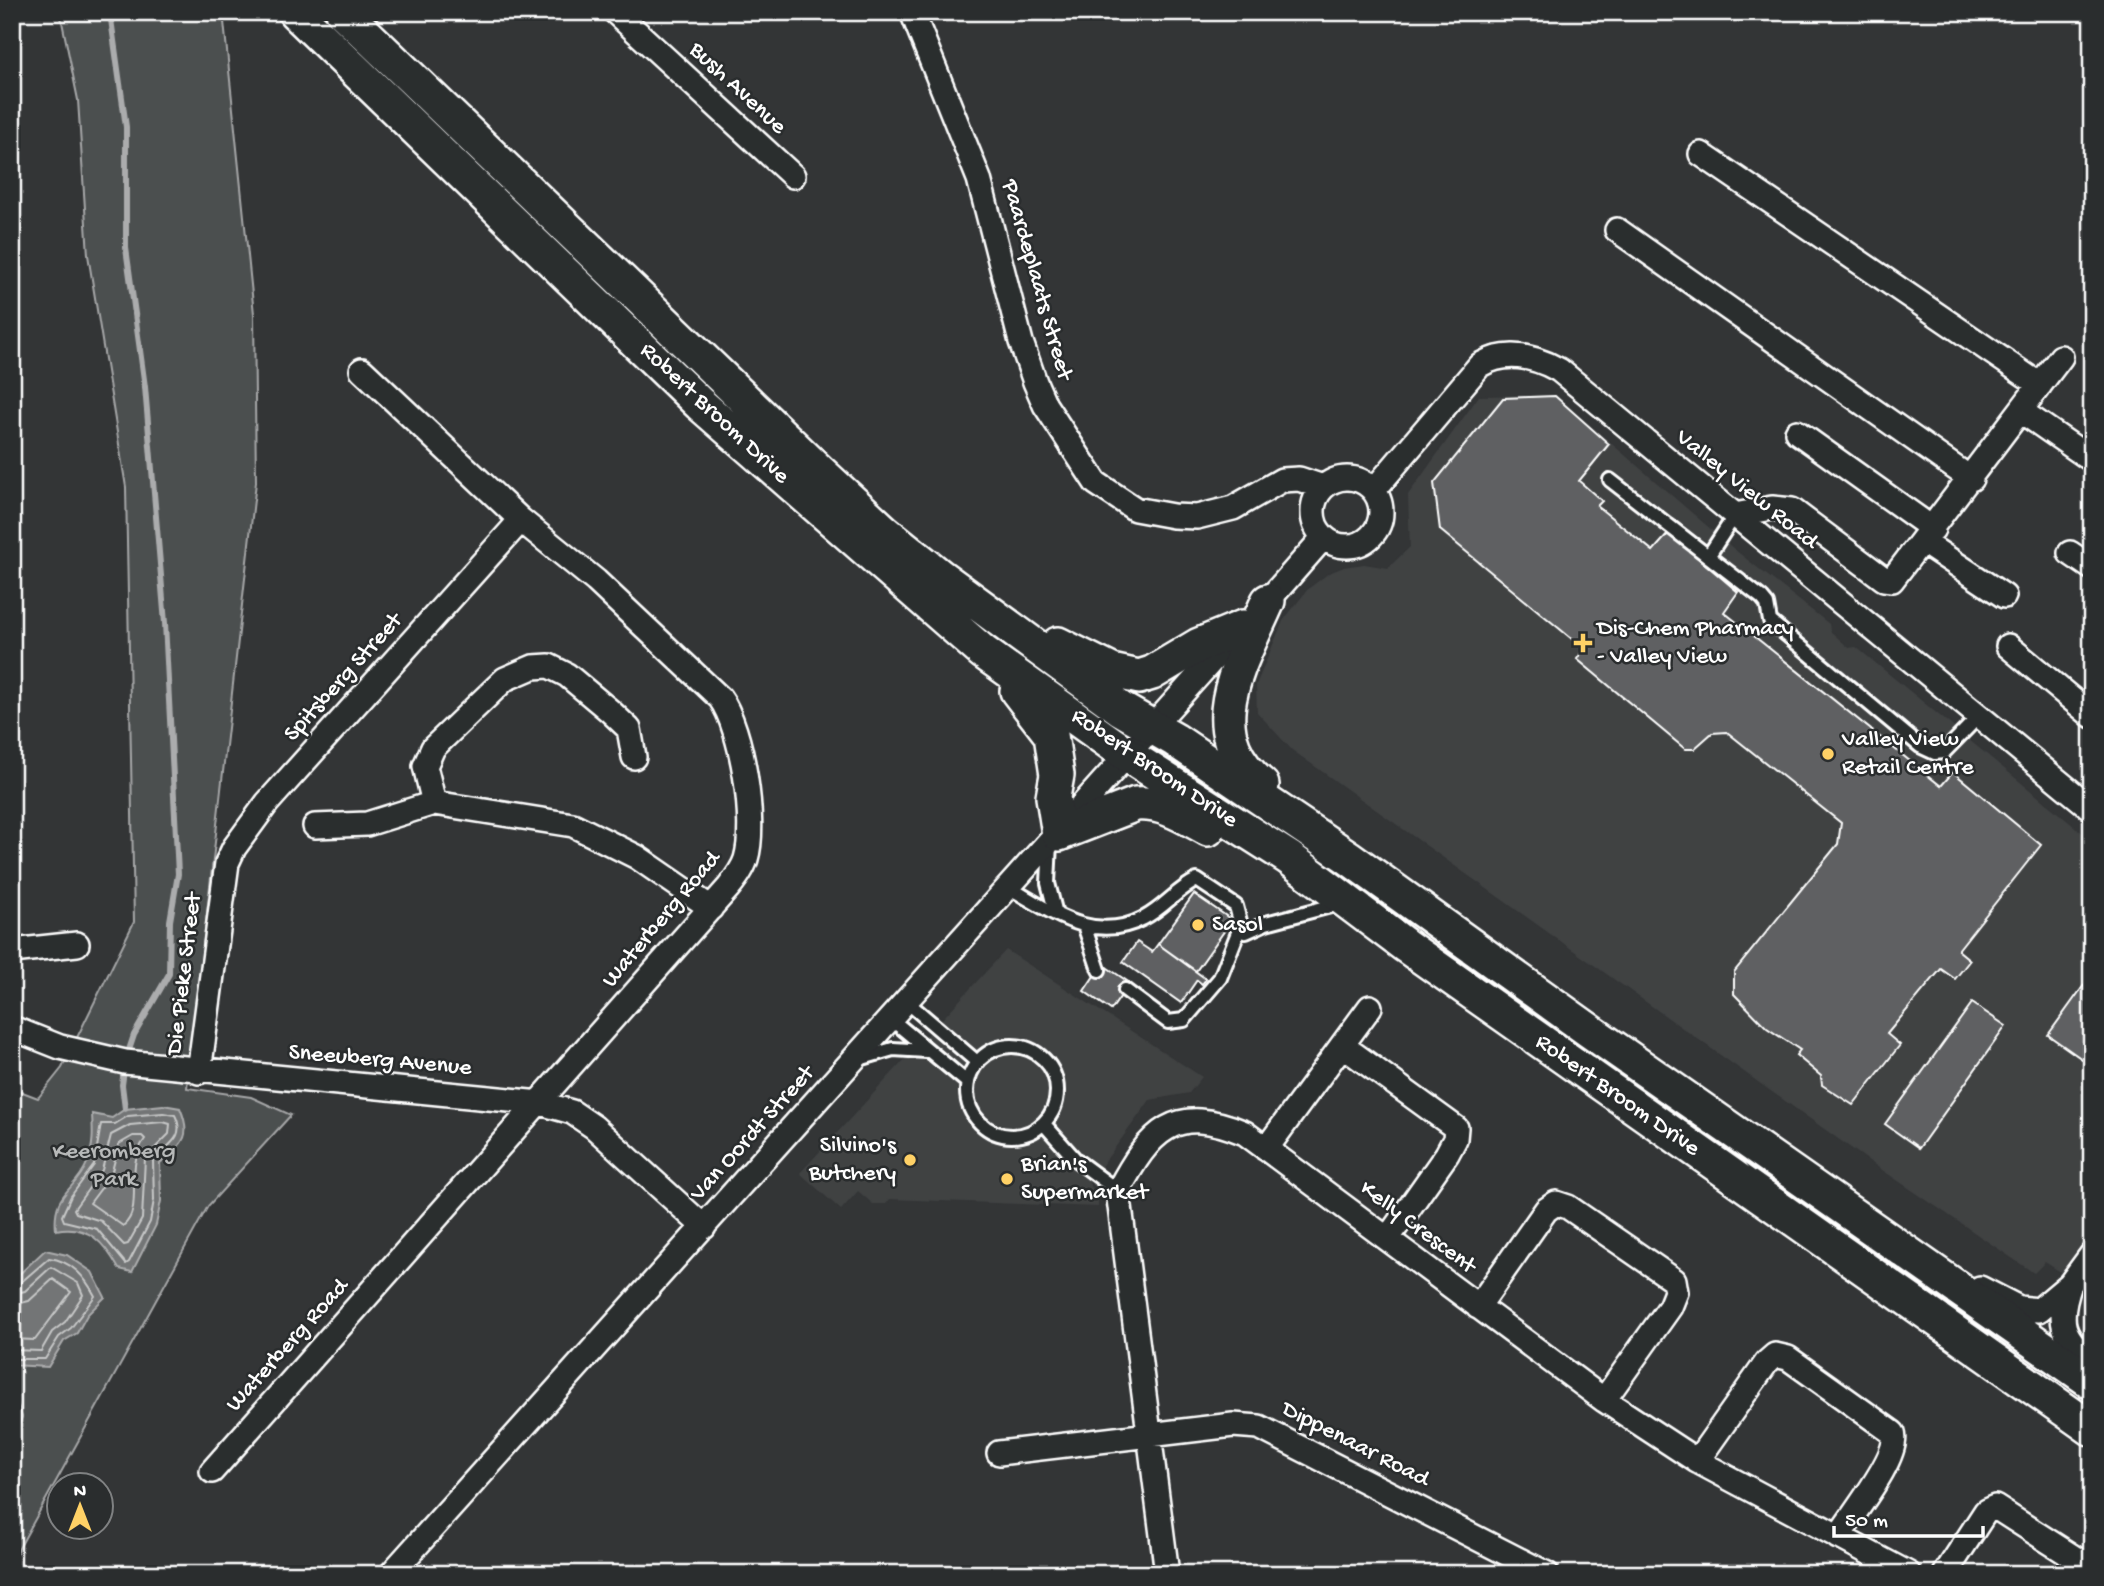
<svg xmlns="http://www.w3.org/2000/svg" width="2104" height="1586" viewBox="0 0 2104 1586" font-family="'Gochi Hand',sans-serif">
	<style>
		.built { fill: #404243 }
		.green { fill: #4c4f50; stroke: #a6a7a8; stroke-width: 2 }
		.water { fill: #737576; stroke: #abacad; stroke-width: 2 }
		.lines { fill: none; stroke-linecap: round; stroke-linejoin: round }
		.shore { stroke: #c7c8c8; stroke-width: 2 }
		.stream { stroke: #abacad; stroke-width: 6 }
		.building { fill: #5f6162; stroke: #fff; stroke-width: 2 }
		.lane-casing { stroke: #fff; stroke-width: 18 }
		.street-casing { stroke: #fff; stroke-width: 28 }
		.secondary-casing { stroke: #fff; stroke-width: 38 }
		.lane { stroke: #2a2d2e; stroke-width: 12 }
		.street { stroke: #2a2d2e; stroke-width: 23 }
		.secondary { stroke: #2a2d2e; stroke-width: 33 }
		.poi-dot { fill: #ffd166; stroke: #2a2d2e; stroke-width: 2.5 }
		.labels { text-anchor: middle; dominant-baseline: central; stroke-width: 5; stroke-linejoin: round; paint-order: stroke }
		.street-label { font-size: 24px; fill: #fff; stroke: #2a2d2e }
		.poi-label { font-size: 24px; fill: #fff; stroke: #2a2d2e; text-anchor: start }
		.park-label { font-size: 24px; fill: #b7b9b9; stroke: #2a2d2e }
	</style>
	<rect width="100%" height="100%" fill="#333536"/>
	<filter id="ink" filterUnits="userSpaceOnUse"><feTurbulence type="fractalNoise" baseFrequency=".0143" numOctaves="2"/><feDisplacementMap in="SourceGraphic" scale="14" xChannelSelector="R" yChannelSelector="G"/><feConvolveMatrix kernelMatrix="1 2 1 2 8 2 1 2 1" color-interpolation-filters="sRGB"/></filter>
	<g filter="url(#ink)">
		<!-- built -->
		<path class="built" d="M1555 395 1735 550 1829 624 1830 631 1849 648 1856 647 2092 841V1234L2062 1273 2045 1262 2034 1273 1872 1163 1292 750 1257 712 1256 685 1283 621 1308 589 1329 573 1344 567 1364 564 1388 568 1410 547 1408 495 1479 396Z
			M1006 950 1202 1077 1189 1093 1150 1100 1089 1183 1098 1196V1207L890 1199 886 1204H873L858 1191 841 1210 800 1173Z"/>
		<!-- green -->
		<path class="green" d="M60 12H223L254 314 256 482 187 1088 251 1097 291 1115 208 1206 12 1561V1088L38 1098 62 1068 134 922 126 487 88 255 78 100Z"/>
		<!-- water -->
		<path class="water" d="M163 1105 180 1108C193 1138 182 1144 160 1163L161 1201 156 1225 132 1272 119 1269C105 1244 88 1223 56 1230 52 1191 76 1191 87 1163 94 1146 93 1131 92 1114L112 1118 125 1109Z
			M45 1250 67 1255 92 1272 105 1297 87 1315 77 1333 64 1341 48 1367 12 1365V1281Z
			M12 1388 22 1417 12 1444Z"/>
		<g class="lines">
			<!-- shore -->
			<path class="shore" d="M163 1113 175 1115C187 1139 166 1145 153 1161L154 1200 150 1222 129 1262 126 1264 97 1229 64 1221 62 1216 71 1196 94 1165 101 1124H115L128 1116Z
				M163 1122 170 1124 169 1134 145 1158 142 1219 128 1244 124 1245 101 1221 76 1213 74 1209 102 1170 111 1135 130 1125Z
				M133 1136H142L145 1139C123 1168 145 1209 123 1226L90 1203 111 1175 119 1144Z
				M12 1285 19 1284 49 1258C72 1261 85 1277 95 1296L71 1328 59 1337 45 1359H12
				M12 1294 25 1291 51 1267 78 1283 83 1295 65 1322 52 1332 41 1351 12 1350
				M12 1305 29 1301 53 1279 71 1292 35 1340 12 1339"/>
			<!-- stream -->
			<path class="stream" d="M110 12 126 127V248L145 387 165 623 178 874 170 921 169 974 134 1035 125 1062 122 1085 125 1109"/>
		</g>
		<!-- building -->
		<path class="building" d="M1555 396 1609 444 1579 481 1602 501 1597 506 1653 551 1669 533 1738 592 1724 612 1941 786 1953 772 2041 845 1958 950 1970 960 1955 979 1941 969 1887 1034 1900 1045 1853 1105 1822 1085 1821 1076 1796 1055 1800 1050 1767 1028 1734 994V972L1838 844 1841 823 1727 732 1712 733 1694 749H1685L1577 659 1584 649 1440 530 1434 483 1503 398Z
			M1194 894 1232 920 1196 971 1158 944Z
			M1137 942 1152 952 1158 944 1206 979 1202 984 1197 980 1181 1003 1123 962Z
			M1102 964 1130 983 1111 1010 1084 991Z
			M2092 974V1066L2048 1035Z
			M1972 1003 2006 1026 1919 1148 1885 1124Z"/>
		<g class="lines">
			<!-- lane casing -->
			<g class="lane-casing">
				<path id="lane" d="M1610 480 1762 598 1767 604 1770 621 1920 746 1935 753 1944 752 1979 716
					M1709 555 1735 515
					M1050 843 1048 883 1056 914
					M1008 887C1051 911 1093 945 1144 918 1164 908 1177 889 1197 880L1236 906 1241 925 1246 932 1266 923 1342 903
					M1085 928 1099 970
					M1125 990 1168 1022 1184 1020 1220 978 1241 925
					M906 1001 977 1062
					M891 1019 968 1083
					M967 1091a45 45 0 1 1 90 0a45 45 0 1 1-90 0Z
					M859 1059 893 1049 926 1051
					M1044 1124 1076 1160 1118 1191"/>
			</g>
			<!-- street casing -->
			<g class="street-casing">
				<path id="street" d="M615 12 793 176
					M912 12 979 179 1021 342 1035 382 1045 405 1096 483 1135 509 1173 516 1197 517 1233 508 1282 480 1299 479 1323 487
					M1701 154 2040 385
					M1617 230 1971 479
					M2021 411 2092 460
					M1797 432 1933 529
					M1313 512a34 34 0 1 1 68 0a34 34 0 1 1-68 0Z
					M1374 490 1480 365C1506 350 1534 356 1559 370L2092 809
					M1735 515 1772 508 1792 510 1884 579 1892 580 2061 357
					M1923 542 2004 596
					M2070 553 2092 568
					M1258 612 1323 538
					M2008 646 2092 716
					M434 803 425 766 433 748 505 679 533 667 549 666 567 675 610 711 629 729 634 757
					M315 826 367 824 434 803 573 825 637 857 711 908
					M12 951 77 944
					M12 1028 60 1047 125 1062 540 1103 572 1112 594 1127 704 1227
					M1343 1046 1456 1128 1455 1139 1447 1154 1388 1238
					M199 1072 227 863 234 848 267 803 521 520
					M1266 1149 1370 1007
					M2070 1284C2057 1322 2061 1336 2092 1363
					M1980 1288 2019 1308 2039 1310 2070 1284 2092 1254
					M1478 1307 1546 1210 1556 1203 1568 1207 1674 1280 1676 1292 1670 1307 1604 1400
					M999 1453 1233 1425 1259 1427 1547 1574
					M1697 1461 1767 1362 1775 1355 1788 1358 1893 1433C1901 1455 1851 1516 1838 1537
					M212 1471 729 887C736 878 743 869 746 859 757 823 742 728 720 698L596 581 521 520 362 370
					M391 1574 1233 637
					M1167 1574 1118 1191C1150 1131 1174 1103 1245 1133L1604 1400 1697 1461 1909 1574
					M1945 1574 1986 1511 1995 1507 2092 1569"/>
			</g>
			<!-- secondary casing -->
			<g class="secondary-casing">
				<path id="secondary" d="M295 12 700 404 983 652 1126 754 1289 858 1406 946 2092 1429
					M343 12 819 471 884 531 940 576 1121 709 1175 740 1348 857 1590 1031 2092 1382
					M1058 644 1112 671 1139 677 1152 673 1199 645 1243 627
					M1017 691 1051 735 1057 775 1053 797 1059 834 1136 804C1163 802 1184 816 1208 829
					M1262 785C1196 730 1241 664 1268 601"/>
			</g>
			<!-- lane -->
			<use href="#lane" class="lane"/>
			<!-- street -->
			<use href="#street" class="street"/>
			<!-- secondary -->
			<use href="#secondary" class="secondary"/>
		</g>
	</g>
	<!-- markers -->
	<g class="poi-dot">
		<path d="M1579.5 632.5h7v7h7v7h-7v7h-7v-7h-7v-7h7z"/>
		<circle cx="1828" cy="754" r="7"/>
		<circle cx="1198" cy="925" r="7"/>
		<circle cx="910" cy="1160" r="7"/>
		<circle cx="1007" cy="1179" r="7"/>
	</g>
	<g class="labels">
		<!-- street labels -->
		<g class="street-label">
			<text transform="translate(737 89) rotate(43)">Bush Avenue</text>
			<text transform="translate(1036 280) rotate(74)">Paardeplaats Street</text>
			<text transform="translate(714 414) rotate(43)">Robert Broom Drive</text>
			<text transform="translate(1746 490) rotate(39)">Valley View Road</text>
			<text transform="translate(344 678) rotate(-48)">Spitsberg Street</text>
			<text transform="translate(1154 769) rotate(34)">Robert Broom Drive</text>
			<text transform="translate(662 920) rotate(-50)">Waterberg Road</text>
			<text transform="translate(185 974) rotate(-83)">Die Pieke Street</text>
			<text transform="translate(380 1061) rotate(5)">Sneeuberg Avenue</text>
			<text transform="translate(1617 1096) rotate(35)">Robert Broom Drive</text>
			<text transform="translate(753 1134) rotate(-48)">Van Oordt Street</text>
			<text transform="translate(1417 1228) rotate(37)">Kelly Crescent</text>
			<text transform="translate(288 1346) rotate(-48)">Waterberg Road</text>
			<text transform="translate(1355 1445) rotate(27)">Dippenaar Road</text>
		</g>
		<!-- poi labels -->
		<g class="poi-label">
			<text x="1597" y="629">Dis-Chem Pharmacy<tspan x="1597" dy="28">- Valley View</tspan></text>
			<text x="1842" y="740">Valley View<tspan x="1842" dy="28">Retail Centre</tspan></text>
			<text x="1212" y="925">Sasol</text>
			<text x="896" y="1146" text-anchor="end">Silvino's<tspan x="896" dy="28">Butchery</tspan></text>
			<text x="1021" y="1165">Brian's<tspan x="1021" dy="28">Supermarket</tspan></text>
		</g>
		<!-- park labels -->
		<g class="park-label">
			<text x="114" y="1152">Keeromberg<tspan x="114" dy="28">Park</tspan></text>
		</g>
	</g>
	<!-- margin -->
	<rect width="2104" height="1586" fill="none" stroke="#2a2d2e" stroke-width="42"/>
	<rect x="21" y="21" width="2062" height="1544" fill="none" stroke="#fff" stroke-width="2.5" filter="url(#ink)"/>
	<!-- north arrow -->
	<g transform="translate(80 1506)"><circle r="33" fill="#2a2d2e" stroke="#7f8182" stroke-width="2"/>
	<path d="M0-5L12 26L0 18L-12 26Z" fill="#ffd166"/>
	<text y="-10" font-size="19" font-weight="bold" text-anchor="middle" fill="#ffffff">N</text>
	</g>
	<!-- scale -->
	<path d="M1834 1526v10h149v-10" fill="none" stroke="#ffffff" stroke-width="3.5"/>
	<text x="1845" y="1526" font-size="21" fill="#ffffff" stroke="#2a2d2e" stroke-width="5" paint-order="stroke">50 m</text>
</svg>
